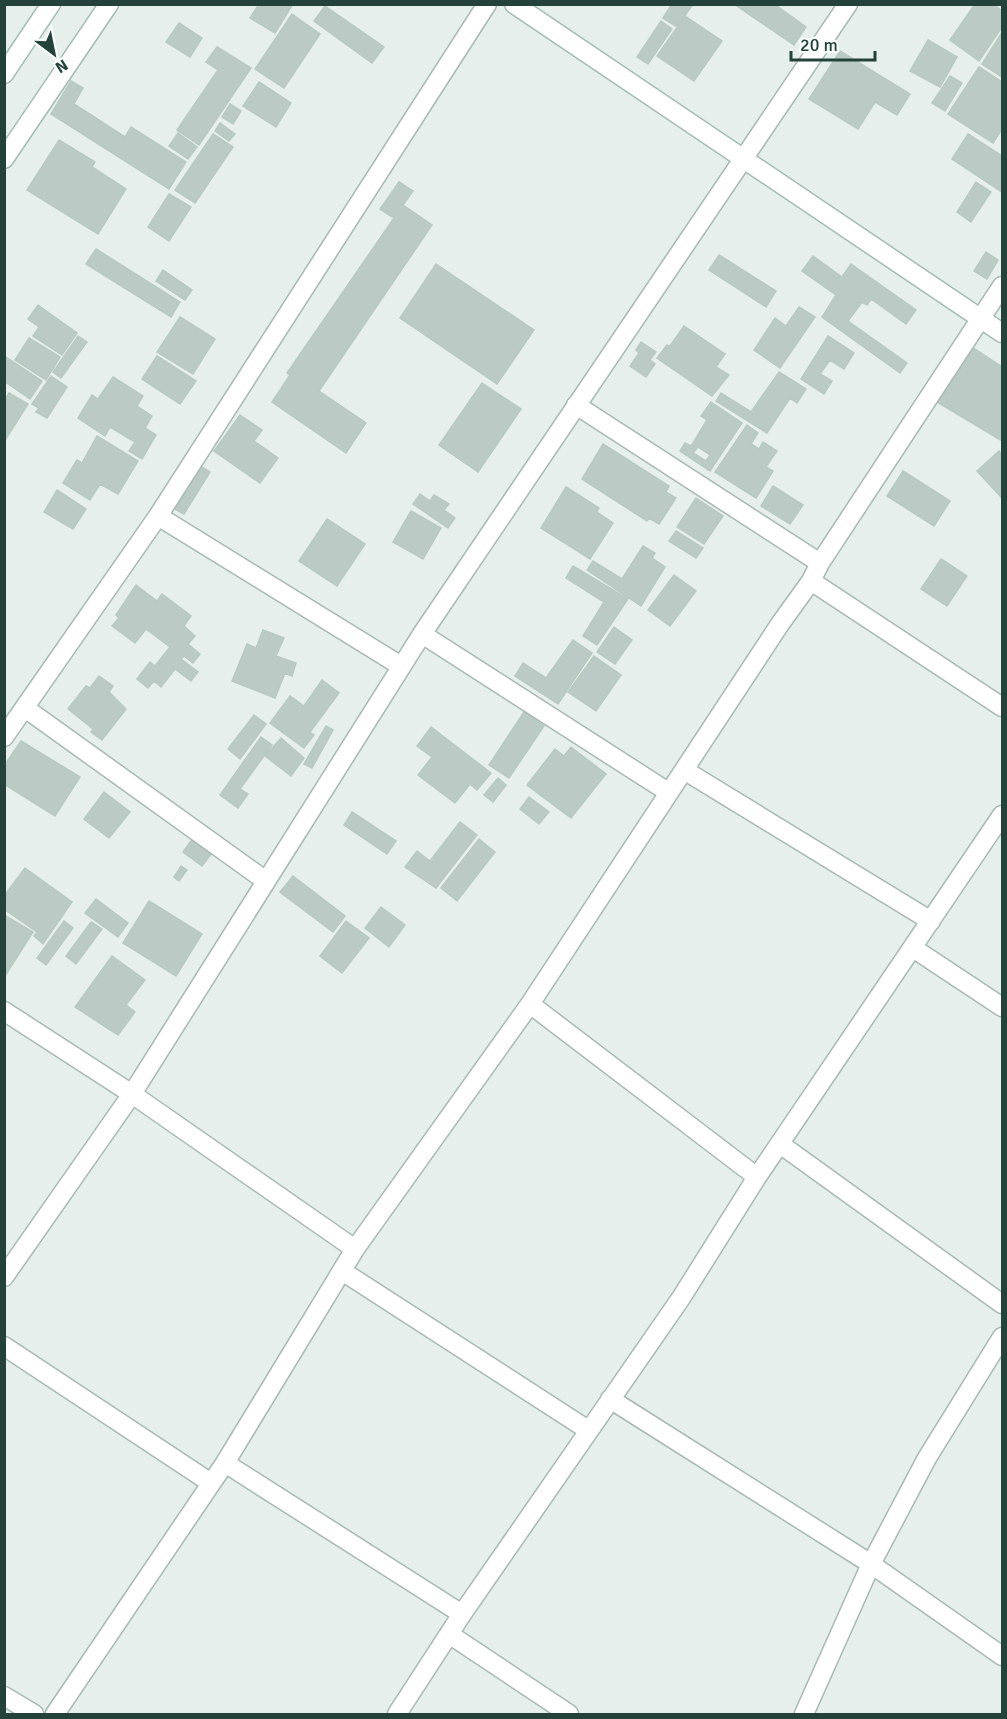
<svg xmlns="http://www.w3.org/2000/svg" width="1007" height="1719" viewBox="0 0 1007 1719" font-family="Signika,sans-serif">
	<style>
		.building { fill: #bbcac4; stroke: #b8c9c2; stroke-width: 1.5; fill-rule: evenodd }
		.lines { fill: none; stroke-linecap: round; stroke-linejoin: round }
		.street-casing { stroke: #a8b8b2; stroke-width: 21 }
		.secondary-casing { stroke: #a4bbb3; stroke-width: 21 }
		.street { stroke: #fff; stroke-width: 18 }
		.secondary { stroke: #fff; stroke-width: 18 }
	</style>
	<rect width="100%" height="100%" fill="#e6efeb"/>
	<!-- building -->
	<path class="building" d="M259 4H293L275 33 250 18Z
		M672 4H693L677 27 663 18Z
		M734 4H774L806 27 794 45Z
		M975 4H993L1002 11V27L979 61 950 40Z
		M325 6 384 47 372 63 314 21Z
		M292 14 320 34 284 88 255 69Z
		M685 16 722 41 694 81 657 56Z
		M661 21 672 29 648 64 637 57Z
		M179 23 202 38 190 57 166 42Z
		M1001 34 1002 36V77L982 64Z
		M928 40 957 57 940 87 910 71Z
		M217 47 251 68 199 145 177 130 218 70 206 62Z
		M840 51 910 94 897 115 875 102 858 129 809 99Z
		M979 67 1002 82V129L993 143 948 114Z
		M950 76 962 83 945 111 932 103Z
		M71 81 83 88 74 104 125 137 131 127 186 162 169 189 51 114Z
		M259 82 291 103 276 127 243 106Z
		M230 104 241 111 233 124 222 117Z
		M220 123 235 134 229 141 215 131Z
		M178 133 197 147 188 159 169 146Z
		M213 134 233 147 195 203 175 190Z
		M968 134 1002 156V192L952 159Z
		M59 140 95 162 92 167 126 189 98 234 27 190Z
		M399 182 413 191 403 205 432 225 319 391 366 423 346 453 272 402 290 375 287 373 394 218 380 209Z
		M976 182 991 192 971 222 957 212Z
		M169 194 191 207 169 241 148 227Z
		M96 249 180 302 171 317 86 264Z
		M986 252 998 260 987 279 974 271Z
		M719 255 776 291 766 307 709 270Z
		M813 256 842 277 851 264 916 310 906 324 871 299 867 305 862 302 848 321 907 363 900 373 822 317 836 295 802 271Z
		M436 264 534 330 497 384 400 318Z
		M163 270 192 290 185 300 156 281Z
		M38 305 77 333 62 355 33 336 39 327 28 319Z
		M799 307 815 317 780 368 754 350 775 318 786 326Z
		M180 317 215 339 193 374 157 352Z
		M684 326 725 354 716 367 729 375 712 396 657 358 667 345 672 347 670 346Z
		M78 336 87 342 61 378 53 372Z
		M828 336 854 353 844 369 830 360 820 374 832 381 824 394 801 379Z
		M29 338 60 357 46 380 15 360Z
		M641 342 656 352 650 360 655 364 646 377 630 366 639 353 636 350Z
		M972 347 1002 367V441L937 402Z
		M4 356 42 381 30 399 4 381Z
		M157 356 196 381 180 404 142 379Z
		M779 372 806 389 797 403 790 398 767 433 716 401 721 393 751 412Z
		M51 376 67 387 47 418 36 412 39 408 32 404Z
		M113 377 143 396 137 406 152 416 145 428 156 435 142 459 129 451 135 442 110 427 105 436 78 418 92 395 98 399Z
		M482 383 521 409 478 472 439 445Z
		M9 393 28 404 4 442V401Z
		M711 402 742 423 710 471 680 451 685 443 691 446 693 443 707 420 701 416ZM698 447 710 455 706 461 693 453Z
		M240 415 262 430 254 441 278 458 260 483 214 451Z
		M747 425 758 433 751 444 759 449 763 442 777 451 766 467 773 471 756 498 715 472Z
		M97 436 138 461 118 494 100 484 90 500 63 483 77 460 82 463Z
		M603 444 669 486 666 492 676 498 659 524 649 518 647 521 582 479Z
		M999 451 1002 456V498L977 471Z
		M197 464 210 472 184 514 171 507Z
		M903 471 950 501 934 526 887 496Z
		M773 486 803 505 790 524 761 506Z
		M566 487 599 508 597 512 613 523 590 559 541 528Z
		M57 490 86 509 73 529 44 512Z
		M420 494 430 501 434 495 449 504 444 510 455 518 448 528 413 504Z
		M696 498 723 516 704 544 677 527Z
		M411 511 441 528 423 559 393 542Z
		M327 519 365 544 337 586 299 561Z
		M676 531 703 548 696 558 669 541Z
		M643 546 655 553 652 558 665 567 641 606 587 570 593 561 622 579Z
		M941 559 967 576 947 606 921 589Z
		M573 566 628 599 597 645 583 636 604 602 566 578Z
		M674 575 696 591 670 626 648 610Z
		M136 585 157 601 162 594 191 616 184 626 195 636 188 644 200 654 193 663 184 656 181 659 198 672 191 681 175 669 161 687 154 681 148 688 137 679 150 662 155 666 170 647 146 629 135 643 112 626 119 618 116 615Z
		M614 627 632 640 615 664 597 652Z
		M263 630 284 638 276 656 296 663 292 676 285 673 275 698 232 681 247 644 256 648Z
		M573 640 592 653 558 704 515 676 523 663 546 678Z
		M594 656 621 675 596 711 568 692Z
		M99 676 113 686 109 692 126 709 102 740 91 732 93 729 68 709 86 686 90 688Z
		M322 680 339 693 310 732 314 735 304 748 270 723 290 696 304 706Z
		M524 712 544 726 509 778 489 765Z
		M254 715 266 724 240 759 228 749Z
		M326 726 333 730 312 768 304 764Z
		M431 727 491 773 477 790 470 784 455 803 418 775 432 757 417 746Z
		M261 737 272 745 240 789 248 794 238 808 220 795Z
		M281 738 304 758 291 776 265 756Z
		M21 741 80 777 55 816 4 784V766Z
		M571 747 606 774 571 818 527 785 555 749 564 756Z
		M498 778 506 785 493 802 484 795Z
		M104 792 130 812 109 838 84 819Z
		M529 797 549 812 539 824 520 809Z
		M352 812 396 841 387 854 344 825Z
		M460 822 477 835 436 888 405 867 417 851 430 861Z
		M193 838 212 853 202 866 183 852Z
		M479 839 495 852 457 901 441 888Z
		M181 866 187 870 179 881 174 877Z
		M25 868 72 902 43 944 34 936 37 932 4 909V896Z
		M293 876 345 916 333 932 280 892Z
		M96 899 128 923 118 937 85 913Z
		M149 901 202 934 176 976 123 943Z
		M381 907 405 925 389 947 365 928Z
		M4 915 33 932 5 976H4Z
		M64 921 73 928 46 965 37 958Z
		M346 921 369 938 342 973 320 956Z
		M91 922 102 929 76 964 66 956Z
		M112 956 145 980 126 1005 135 1012 118 1035 75 1007Z"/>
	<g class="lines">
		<!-- street casing -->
		<g class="street-casing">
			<path id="street" d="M576 405 820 563
				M158 516 401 666
				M811 581 1002 707
				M422 634 668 792
				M25 708 266 881
				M4 737 158 516 487 4
				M684 770 931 921
				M913 948 1002 1007
				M530 1004 757 1177
				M4 1011 132 1094 355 1249
				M780 1144 1002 1304
				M342 1271 588 1430
				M4 1277 132 1094 422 634 848 4
				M4 1346 211 1483
				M610 1399 871 1564 1002 1656
				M225 1463 462 1614
				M449 1634 569 1714
				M4 1696 34 1714
				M55 1714 225 1463 355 1249 530 1004 780 624 811 581 820 563 1002 286
				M397 1714 462 1614 681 1298 757 1177 1002 815
				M804 1714 871 1564 927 1458 1002 1337"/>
		</g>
		<!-- secondary casing -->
		<g class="secondary-casing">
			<path id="secondary" d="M514 4 1002 333
				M4 74 51 4
				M4 159 109 4"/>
		</g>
		<!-- street -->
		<use href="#street" class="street"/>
		<!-- secondary -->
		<use href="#secondary" class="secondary"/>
	</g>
	<!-- border -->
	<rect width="1007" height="1719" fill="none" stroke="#24423a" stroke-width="12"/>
	<!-- north arrow -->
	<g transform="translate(54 54) rotate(148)" stroke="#f7fbf9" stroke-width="4.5" paint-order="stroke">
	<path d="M0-4.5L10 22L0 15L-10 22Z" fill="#24423a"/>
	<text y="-9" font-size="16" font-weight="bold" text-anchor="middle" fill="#24423a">N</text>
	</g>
	<!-- scale -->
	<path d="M791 51v9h84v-9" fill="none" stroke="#24423a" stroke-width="3"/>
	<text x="800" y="51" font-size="18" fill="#24423a" stroke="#f7fbf9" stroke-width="4.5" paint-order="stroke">20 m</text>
</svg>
